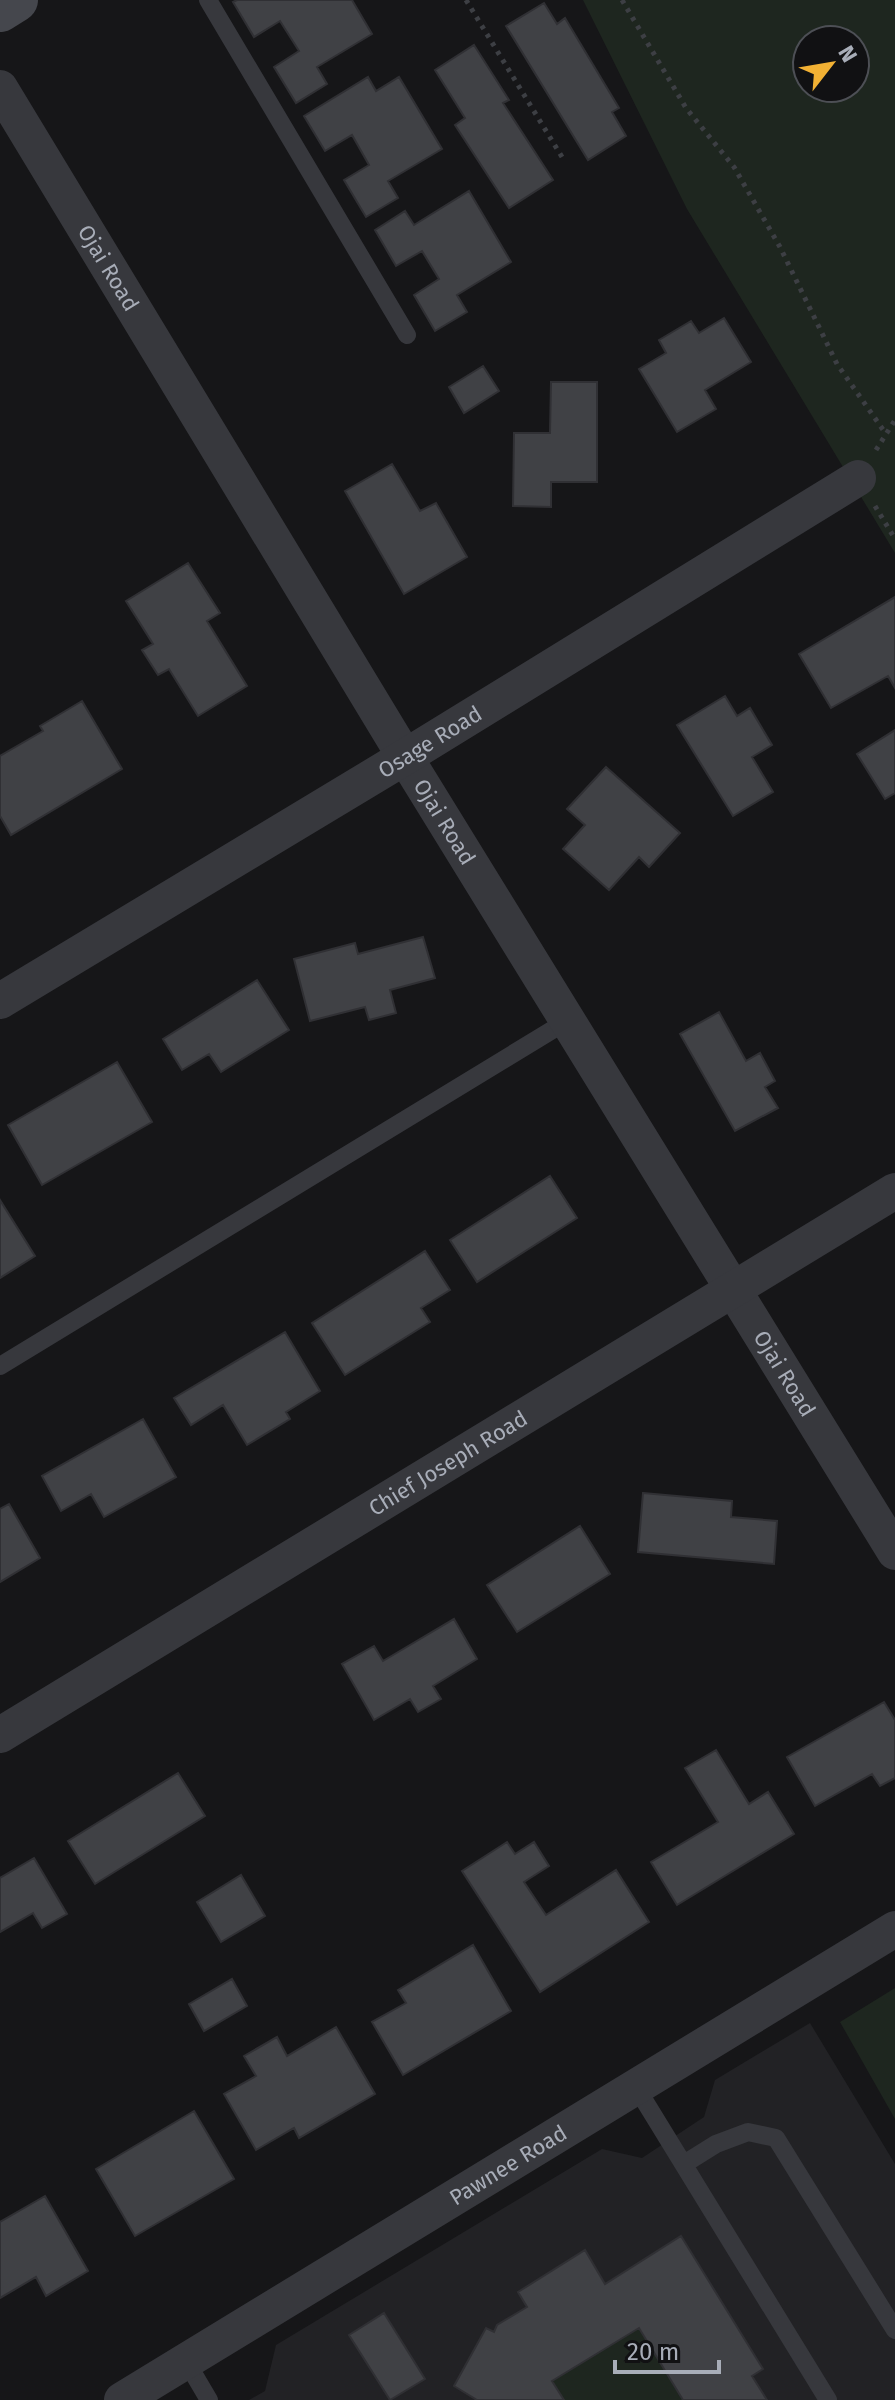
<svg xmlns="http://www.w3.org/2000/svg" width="895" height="2400" viewBox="0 0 895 2400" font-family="'Fira Sans',sans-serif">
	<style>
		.built { fill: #222225 }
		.green { fill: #1e261f; fill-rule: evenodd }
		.building { fill: #404145; stroke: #303034; stroke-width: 2 }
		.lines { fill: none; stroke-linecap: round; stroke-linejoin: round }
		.path { stroke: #3d3f44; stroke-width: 5; stroke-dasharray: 4 6; stroke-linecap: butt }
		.service { stroke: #37383d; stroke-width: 18 }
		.minor { stroke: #37383d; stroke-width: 36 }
		.secondary { stroke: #45474d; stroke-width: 44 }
		.labels { text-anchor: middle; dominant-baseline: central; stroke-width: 8; stroke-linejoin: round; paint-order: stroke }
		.street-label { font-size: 22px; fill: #a8adb8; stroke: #111113 }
	</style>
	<rect width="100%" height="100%" fill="#161618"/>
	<!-- built -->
	<path class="built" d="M810 2023 895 2164V2400H249L265 2391 276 2345 602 2149 642 2158 704 2117 715 2080Z"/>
	<!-- green -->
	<path class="green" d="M583 0H895V553L687 209ZM807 40H855V88H807Z
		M895 1988V2119L840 2022Z
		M639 2328 683 2400H564L552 2381Z"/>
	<!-- building -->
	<path class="building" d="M237 0H352L372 34 317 67 327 84 296 103 274 67 299 51 280 21 254 37 233 2Z
		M544 3 557 24 565 18 619 108 612 112 626 136 588 160 506 26Z
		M474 45 509 100 503 103 553 180 509 208 455 125 465 118 435 70Z
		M368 77 376 91 399 77 442 149 388 181 398 198 366 217 344 180 369 165 352 135 325 151 304 116Z
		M469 191 511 262 457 295 467 312 435 331 414 295 439 279 422 251 396 266 375 230 405 211 414 225Z
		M724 318 751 362 705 390 716 409 677 432 639 369 666 353 659 340 691 321 699 333Z
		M483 366 499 391 464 413 449 387Z
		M551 382H597V482H551V507L513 506 514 433H550Z
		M392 464 420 511 436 503 467 557 404 594 345 491Z
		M188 563 220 613 207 621 247 686 198 716 169 669 158 675 142 650 153 644 126 601Z
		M895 597V688L888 676 831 708 799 654Z
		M725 696 737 716 750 708 772 745 752 757 773 792 733 816 677 725Z
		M82 701 122 769 11 835 0 816V756L43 731 40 726Z
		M895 730V793L885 799 857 754Z
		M606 767 680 833 649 867 639 857 609 890 563 849 585 825 567 809Z
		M423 937 435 978 390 990 396 1013 369 1020 365 1007 310 1021 294 959 355 943 358 954Z
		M257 980 289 1030 221 1072 209 1054 182 1070 163 1039Z
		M719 1012 746 1061 760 1053 775 1081 765 1087 778 1108 735 1131 680 1034Z
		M117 1062 152 1122 42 1185 8 1125Z
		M550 1176 577 1218 477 1282 450 1240Z
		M0 1200 35 1256 0 1278Z
		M425 1251 450 1290 421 1308 430 1322 345 1375 312 1323Z
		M285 1332 320 1391 286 1412 290 1419 247 1445 223 1405 191 1425 174 1398Z
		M143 1419 176 1477 104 1517 91 1494 61 1511 42 1476Z
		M643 1493 732 1501 731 1517 777 1521 774 1564 638 1552Z
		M9 1504 40 1558 0 1582V1509Z
		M580 1526 610 1574 517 1632 487 1585Z
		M454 1619 477 1659 433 1686 441 1699 418 1712 410 1699 374 1720 342 1664 374 1646 383 1661Z
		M884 1702 895 1720V1778L880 1786 872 1774 815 1806 787 1757Z
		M716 1750 749 1804 768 1792 794 1834 677 1905 651 1862 718 1822 685 1768Z
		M178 1773 205 1816 95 1884 68 1841Z
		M507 1842 515 1854 534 1842 549 1866 524 1882 546 1915 616 1870 649 1922 540 1992 462 1871Z
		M34 1858 67 1914 42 1928 33 1913 0 1932V1878Z
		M241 1875 265 1916 221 1942 197 1902Z
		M473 1945 511 2011 403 2075 372 2022 406 2003 398 1990Z
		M232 1979 247 2006 204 2031 189 2004Z
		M336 2027 375 2094 299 2138 294 2128 256 2150 224 2094 256 2076 244 2056 277 2037 287 2056Z
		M194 2111 234 2179 135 2236 96 2169Z
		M45 2196 88 2271 46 2296 36 2277 0 2298V2222Z
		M681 2236 763 2369 752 2376 767 2400H683L639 2328 552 2381 564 2400H477L454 2386 486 2328 494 2332 497 2325 527 2307 518 2292 585 2250 605 2284Z
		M384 2313 425 2379 390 2400 349 2335Z"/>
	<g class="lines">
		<!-- path -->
		<path class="path" d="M466 0 562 157
			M622 0 686 108 734 167 780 247 837 364 886 434
			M876 450 895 420
			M875 506 895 539"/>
		<!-- service -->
		<path class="service" d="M208 0 407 335
			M0 1366 567 1021
			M636 2087 828 2400
			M684 2164 716 2144 748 2132 776 2138 895 2330
			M186 2361 209 2400"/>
		<!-- minor -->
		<g class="minor">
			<path id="s1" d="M0 88 405 757 895 1552"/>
			<path id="s2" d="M0 1001 405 757 858 478"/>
			<path id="s3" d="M0 1735 895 1191"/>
			<path id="s4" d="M122 2400 895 1929"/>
		</g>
		<!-- secondary -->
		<path class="secondary" d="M0 10 16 0"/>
	</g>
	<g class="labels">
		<!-- street labels -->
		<g class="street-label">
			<text stroke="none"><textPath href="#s1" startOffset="210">Ojai Road</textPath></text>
			<text stroke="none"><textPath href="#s2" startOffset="502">Osage Road</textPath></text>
			<text stroke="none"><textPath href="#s1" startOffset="858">Ojai Road</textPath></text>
			<text stroke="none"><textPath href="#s1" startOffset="1506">Ojai Road</textPath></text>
			<text stroke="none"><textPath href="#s3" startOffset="524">Chief Joseph Road</textPath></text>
			<text stroke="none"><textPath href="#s4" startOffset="452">Pawnee Road</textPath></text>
		</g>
	</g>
	<!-- north arrow -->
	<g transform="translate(831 64) rotate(59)"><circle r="38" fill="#111113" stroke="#4d4f55" stroke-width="2"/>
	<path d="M0-6L14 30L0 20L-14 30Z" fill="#f2b134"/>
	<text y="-12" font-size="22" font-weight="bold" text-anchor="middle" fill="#a8adb8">N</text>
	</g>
	<!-- scale -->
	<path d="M615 2360v12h104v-12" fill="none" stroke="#a8adb8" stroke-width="4"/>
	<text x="627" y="2360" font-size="24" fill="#a8adb8" stroke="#111113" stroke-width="6" paint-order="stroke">20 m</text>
</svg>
